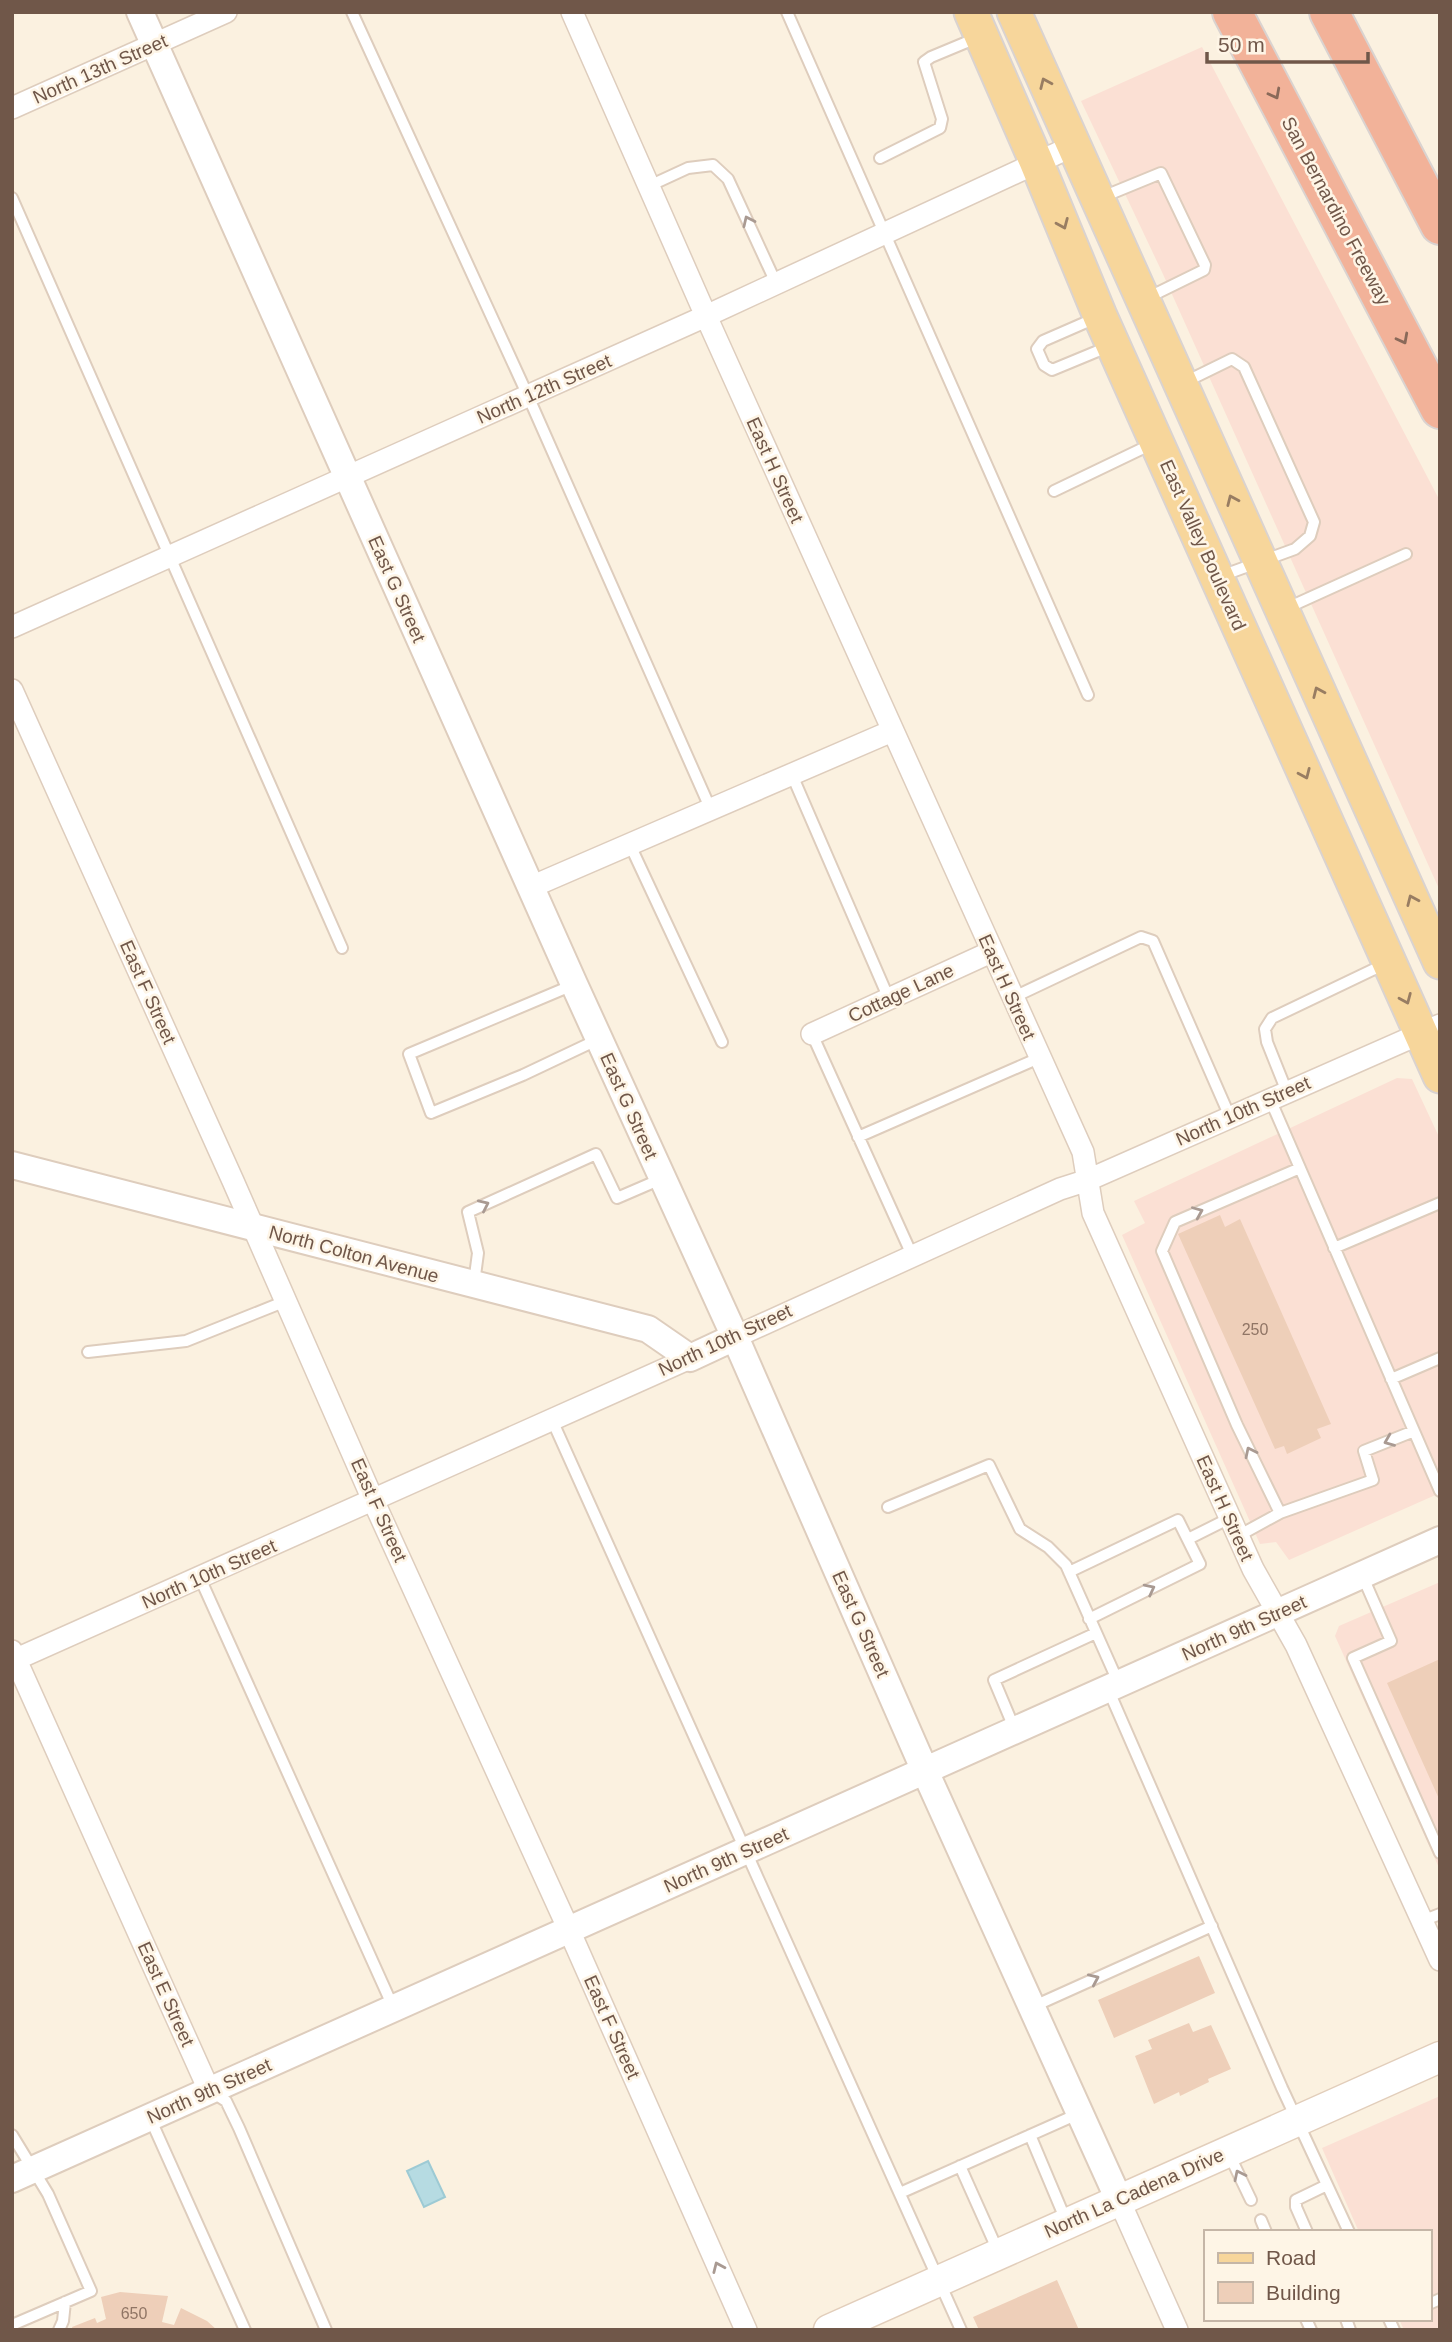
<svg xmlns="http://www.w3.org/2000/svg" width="1452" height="2342" viewBox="0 0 1452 2342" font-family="Helvetica,sans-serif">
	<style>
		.commercial { fill: #fbe0d4 }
		.water { fill: #b6dbe2; stroke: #9dcad4; stroke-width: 2 }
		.building { fill: #eecfb9 }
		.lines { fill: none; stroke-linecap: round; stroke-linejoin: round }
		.service-casing { stroke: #decdbd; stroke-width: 14 }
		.minor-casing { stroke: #decdbd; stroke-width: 24 }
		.tertiary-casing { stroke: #decdbd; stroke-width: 30 }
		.secondary-casing { stroke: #e2cebb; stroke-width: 33 }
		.primary-casing { stroke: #dad3d0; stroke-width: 37 }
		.motorway-casing { stroke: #dad3d0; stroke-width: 42 }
		.service { stroke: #fff; stroke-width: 10 }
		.minor { stroke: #fff; stroke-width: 21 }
		.tertiary { stroke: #fff; stroke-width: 26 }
		.secondary { stroke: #fff; stroke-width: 30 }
		.primary { stroke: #f7d69b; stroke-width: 33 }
		.motorway { stroke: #f2b299; stroke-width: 38 }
		.oneway { stroke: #987d62 }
		.oneway2 { stroke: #8a6959 }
		.oneway3 { stroke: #a99a92 }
		.labels { text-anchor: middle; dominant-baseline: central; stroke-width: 5; stroke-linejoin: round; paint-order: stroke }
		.number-label { font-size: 16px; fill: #907565 }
		.street-label { font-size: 19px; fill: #705749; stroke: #fef5e6 }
	</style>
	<rect width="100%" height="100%" fill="#fbf1e0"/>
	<!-- commercial -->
	<path class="commercial" d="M1202 47 1440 501V891L1162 272 1081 101Z
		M1397 1078 1412 1079 1440 1139V1493L1289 1560 1276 1542 1260 1544 1122 1235 1145 1223 1134 1201Z
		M1440 1582V1870L1335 1636 1339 1626Z
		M1440 2096V2330H1404L1399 2319H1429V2232H1359L1322 2148Z"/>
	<!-- water -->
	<path class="water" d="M428 2161 445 2197 424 2207 407 2171Z"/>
	<!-- building -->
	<path class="building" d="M1220 1215 1225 1227 1240 1219 1331 1424 1317 1429 1321 1438 1287 1454 1284 1446 1275 1449 1178 1234Z
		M1440 1659V1801L1387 1683Z
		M1199 1956 1215 1993 1114 2038 1098 2000Z
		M1189 2023 1193 2032 1211 2025 1231 2069 1208 2079 1209 2082 1180 2096 1179 2092 1154 2104 1135 2056 1152 2049 1148 2040Z
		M1057 2280 1079 2330H979L973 2317Z
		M120 2292 168 2296 162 2322 174 2325 181 2308 207 2321 217 2330H73L72 2327 95 2318 97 2323 106 2319 101 2297Z"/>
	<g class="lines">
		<!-- service casing -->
		<g class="service-casing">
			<path id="service" d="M352 12 528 396 711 810
				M787 12 1088 695
				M880 158 940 128 942 119 924 62 931 57 979 37
				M649 186 688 168 713 165 728 179 776 283
				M12 198 342 948
				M1100 198 1161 173 1205 265 1204 270 1145 299
				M1098 317 1043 341 1037 349 1044 365 1052 370 1110 346
				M1183 383 1232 359 1244 367 1314 522 1310 536 1295 549 1221 576
				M1054 491 1154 443
				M1287 608 1406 554
				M792 775 889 999
				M630 845 722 1042
				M573 985 409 1054 431 1113 523 1075 599 1039
				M1012 998 1141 937 1153 941 1230 1117
				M812 1034 912 1255
				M1287 1092 1267 1042 1265 1029 1272 1018 1387 963
				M1270 1099 1440 1491
				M858 1137 1039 1058
				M1334 1248 1440 1203
				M474 1283 478 1253 468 1212 596 1154 617 1198 661 1179
				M88 1352 186 1341 286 1301
				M1391 1379 1440 1358
				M552 1420 961 2330
				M888 1507 989 1465 1020 1529 1048 1547 1066 1565 1119 1684
				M1280 1513 1237 1425 1162 1251 1175 1222 1300 1168
				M1238 1536 1280 1513 1373 1480 1364 1451 1414 1431
				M1188 1539 1230 1518
				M1069 1572 1178 1520 1200 1564 1089 1619
				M1362 1575 1391 1641 1353 1658 1440 1853
				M200 1578 394 2009
				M1108 1689 1282 2088 1349 2232
				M1015 1730 994 1680 1096 1633
				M1422 1921 1440 1914
				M1032 2007 1212 1926
				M212 2092 226 2101 239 2128 326 2330
				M150 2118 245 2330
				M12 2135 48 2194 91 2291 12 2325
				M1030 2135 1067 2223
				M1228 2152 1251 2200
				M960 2166 998 2251
				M900 2193 1080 2113
				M1261 2220 1266 2232
				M1307 2232 1296 2207V2200L1327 2185
				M1429 2304 1440 2299
				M1306 2319 1311 2330
				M1346 2319 1350 2330
				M1389 2319 1394 2330
				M59 2330 63 2321 65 2302"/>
		</g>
		<!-- minor casing -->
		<g class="minor-casing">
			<path id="minor" d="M572 12 706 316 1083 1152 1093 1213 1253 1569 1296 1645 1440 1960
				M12 108 226 12
				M12 627 706 316 1073 146
				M12 690 233 1181 373 1500 569 1930 746 2330
				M531 887 892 731
				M812 1034 991 952
				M735 1337 1060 1189 1088 1180 1440 1025
				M12 1651 209 2090
				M12 1661 690 1358
				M1119 2200 1177 2330"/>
		</g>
		<!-- tertiary casing -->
		<g class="tertiary-casing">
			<path id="tertiary" d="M140 12 574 984 735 1337 925 1771 1119 2200
				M12 1165 648 1329 690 1358 735 1337
				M12 2179 1440 1540"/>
		</g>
		<!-- secondary casing -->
		<g class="secondary-casing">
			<path id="secondary" d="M829 2330 1440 2057"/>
		</g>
		<!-- primary casing -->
		<g class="primary-casing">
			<path id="primary" d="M971 12 1036 161 1100 316 1440 1076
				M1014 12 1440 962"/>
		</g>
		<!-- motorway casing -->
		<g class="motorway-casing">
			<path id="motorway" d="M1232 12 1440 409
				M1329 12 1440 225"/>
		</g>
		<!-- service -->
		<use href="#service" class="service"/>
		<!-- minor -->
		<use href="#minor" class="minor"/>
		<!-- tertiary -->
		<use href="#tertiary" class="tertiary"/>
		<!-- secondary -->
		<use href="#secondary" class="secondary"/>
		<!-- primary -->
		<use href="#primary" class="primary"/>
		<!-- motorway -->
		<use href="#motorway" class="motorway"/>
	</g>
	<!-- one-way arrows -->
	<defs><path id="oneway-chevron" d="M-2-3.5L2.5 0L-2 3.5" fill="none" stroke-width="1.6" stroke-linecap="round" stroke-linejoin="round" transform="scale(1.75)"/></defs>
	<g class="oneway">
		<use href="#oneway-chevron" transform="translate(1045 83) rotate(-114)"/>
		<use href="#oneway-chevron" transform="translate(1063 224) rotate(67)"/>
		<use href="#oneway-chevron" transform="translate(1232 500) rotate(-114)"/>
		<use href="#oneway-chevron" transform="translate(1318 692) rotate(-114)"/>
		<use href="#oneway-chevron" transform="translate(1305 774) rotate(66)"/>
		<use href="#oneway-chevron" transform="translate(1412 900) rotate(-114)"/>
		<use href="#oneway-chevron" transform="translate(1406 999) rotate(67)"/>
	</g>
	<g class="oneway2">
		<use href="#oneway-chevron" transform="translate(1275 94) rotate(62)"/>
		<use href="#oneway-chevron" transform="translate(1403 339) rotate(62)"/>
	</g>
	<g class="oneway3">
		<use href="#oneway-chevron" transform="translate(748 221) rotate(-115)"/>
		<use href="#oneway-chevron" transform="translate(484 1205) rotate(-25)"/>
		<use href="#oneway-chevron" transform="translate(1198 1212) rotate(-23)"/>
		<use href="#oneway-chevron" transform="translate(1389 1441) rotate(158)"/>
		<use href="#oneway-chevron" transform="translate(1250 1452) rotate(-116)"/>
		<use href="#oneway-chevron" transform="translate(1150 1589) rotate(-27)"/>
		<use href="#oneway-chevron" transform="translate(1094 1979) rotate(-24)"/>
		<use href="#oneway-chevron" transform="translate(1239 2175) rotate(-116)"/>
		<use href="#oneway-chevron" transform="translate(718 2267) rotate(-114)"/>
	</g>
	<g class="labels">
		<!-- number labels -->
		<g class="number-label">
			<text x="1255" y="1329">250</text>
			<text x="134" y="2313">650</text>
		</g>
		<!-- street labels -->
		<g class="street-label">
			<text transform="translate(100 69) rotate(-24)">North 13th Street</text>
			<text transform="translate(1336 211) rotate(62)">San Bernardino Freeway</text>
			<text transform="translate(544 389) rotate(-24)">North 12th Street</text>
			<text transform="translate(775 470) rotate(66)">East H Street</text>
			<text transform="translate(1203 545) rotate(66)">East Valley Boulevard</text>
			<text transform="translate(397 589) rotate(66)">East G Street</text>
			<text transform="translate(1007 987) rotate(66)">East H Street</text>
			<text transform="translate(148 992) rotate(66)">East F Street</text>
			<text transform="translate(901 993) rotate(-25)">Cottage Lane</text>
			<text transform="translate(629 1106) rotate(66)">East G Street</text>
			<text transform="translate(1243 1111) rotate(-24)">North 10th Street</text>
			<text transform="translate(354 1254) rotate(15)">North Colton Avenue</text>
			<text transform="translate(725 1340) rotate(-25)">North 10th Street</text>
			<text transform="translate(1225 1508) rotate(66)">East H Street</text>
			<text transform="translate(379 1510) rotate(66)">East F Street</text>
			<text transform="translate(209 1574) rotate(-24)">North 10th Street</text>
			<text transform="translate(861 1624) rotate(66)">East G Street</text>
			<text transform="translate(1244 1628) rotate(-24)">North 9th Street</text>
			<text transform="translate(726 1860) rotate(-24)">North 9th Street</text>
			<text transform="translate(166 1994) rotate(66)">East E Street</text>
			<text transform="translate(612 2027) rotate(66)">East F Street</text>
			<text transform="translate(209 2091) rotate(-24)">North 9th Street</text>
			<text transform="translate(1134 2193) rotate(-24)">North La Cadena Drive</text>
		</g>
	</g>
	<!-- border -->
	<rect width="1452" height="2342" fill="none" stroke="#705749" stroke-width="28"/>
	<!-- legend -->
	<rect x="1204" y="2230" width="228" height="91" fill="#fef5e6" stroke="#c5b6a7" stroke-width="2"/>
	<rect x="1218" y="2253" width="35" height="10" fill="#f7d69b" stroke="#c5b6a7" stroke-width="2"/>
	<text x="1266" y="2265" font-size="21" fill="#705749">Road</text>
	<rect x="1218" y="2282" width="35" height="21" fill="#eecfb9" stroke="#c5b6a7" stroke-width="2"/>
	<text x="1266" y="2300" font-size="21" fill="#705749">Building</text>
	<!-- scale -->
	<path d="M1207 52v10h161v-10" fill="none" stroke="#705749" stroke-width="3.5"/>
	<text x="1218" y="52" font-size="21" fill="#705749" stroke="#fef5e6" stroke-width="5" paint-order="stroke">50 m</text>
</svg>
